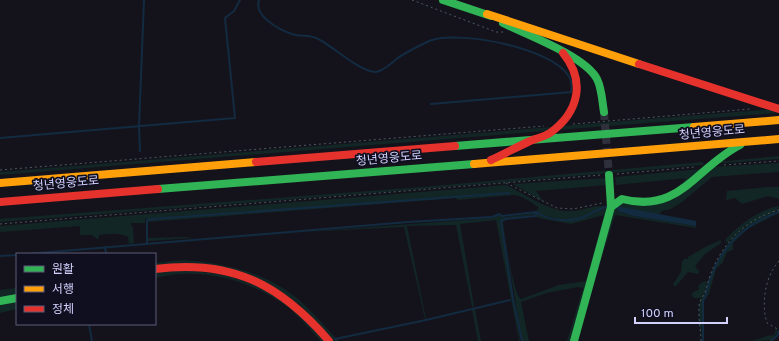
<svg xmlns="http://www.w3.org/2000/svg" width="779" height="341" viewBox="0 0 779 341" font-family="Overpass,'Noto Sans KR',sans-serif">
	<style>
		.green { fill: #122625 }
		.water { fill: #132b41 }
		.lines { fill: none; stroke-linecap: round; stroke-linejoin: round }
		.stream { stroke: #132b41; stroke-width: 2 }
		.secondary-tunnel { stroke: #30303d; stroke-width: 8; stroke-dasharray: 8 4; stroke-linecap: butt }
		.path { stroke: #4a5861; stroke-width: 1; stroke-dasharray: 2 3; stroke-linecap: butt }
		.fast { stroke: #30b455; stroke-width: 8 }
		.slow { stroke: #ff9f0a; stroke-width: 8 }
		.jam { stroke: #e5322d; stroke-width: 8 }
		.labels { text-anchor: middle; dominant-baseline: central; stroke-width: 3.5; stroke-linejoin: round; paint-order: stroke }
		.street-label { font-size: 12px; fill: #d1d1fb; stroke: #100f20 }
	</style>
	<rect width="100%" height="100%" fill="#14131c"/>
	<!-- green -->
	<path class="green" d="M774 109 775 113 764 114 557 130 561 126Z
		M552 127 546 131 0 175V172Z
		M779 156V159L713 164 716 162Z
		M702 162 704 164 703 165 422 189 0 222V219L422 187Z
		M779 163V172L712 177 682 202 671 209 662 211 658 215 616 206 618 211 634 216 696 226V228L615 215 581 325 578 341H576L615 205 622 202 644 206 664 202 689 186 711 167Z
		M702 169 675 191 686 178 616 185 615 177Z
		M607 178V185L536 191 544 202 513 184Z
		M506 185C526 194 547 211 569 211 582 211 595 204 608 206 599 208 593 212 585 216 570 222 550 220 536 211L539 208C531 202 523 196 513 195L458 200 456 198 148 222 147 219 145 218V223H131V226L133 227 134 243 129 244 128 237C120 232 108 234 99 235V238L97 239 92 235H80V226L0 232V226Z
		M768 187H779V199L768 196 742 204 735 198 726 200 727 191Z
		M779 206V209L746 225 727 243 725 240C739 225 758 210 779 206Z
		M609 208 571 341H567L583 288 578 287 547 293 521 302 529 341H522L502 221 506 219 503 222C505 235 513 294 521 299L559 285 586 281 604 215 571 224 539 218 536 216 537 213C550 221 571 224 586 217 594 213 600 209 609 208Z
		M779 210 755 222 739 233 721 258 710 277 706 295 703 301 701 341C701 330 697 311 700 301 701 297 705 294 706 291 715 253 740 220 779 210Z
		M536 213V215L506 218 501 221 520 341H519L496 220 460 224 474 306 472 307 456 225 407 226 426 319H425L404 227 303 232 492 218 498 215 503 217Z
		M779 213 749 228 733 243V250L727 252 723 262 716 269 709 294 704 301C709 293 708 285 711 277 724 246 747 223 779 213Z
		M185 237 193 238 148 241V238Z
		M721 240V243L705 254 696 265 695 267 699 271V274L688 272 675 287 673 284 681 272 682 262 684 259H688V257L707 246Z
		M183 260C225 263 265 272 298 299 312 311 325 327 339 341H334L300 305 240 272 155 266V263Z
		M171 270C243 271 277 289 325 341H321C310 330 300 317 289 308 251 280 201 266 155 278V273Z
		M704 281 707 282 705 292 701 298H694L691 294 695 291 699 290 698 286Z
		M17 288V295L0 298V290Z
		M17 300V309L0 313V304Z
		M475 309 481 341H478L472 310Z
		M776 329 778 330 773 340 750 341C759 340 766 335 774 335Z"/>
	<!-- water -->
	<path class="water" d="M616 206 696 221V226L634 216 618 211Z"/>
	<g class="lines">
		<!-- stream -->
		<path class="stream" d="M259 0C253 16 280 30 292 34 302 38 308 33 320 40 335 48 359 71 375 72 383 72 391 63 398 58 401 55 428 41 432 40 463 31 550 48 568 75 572 80 572 86 571 92L431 104
			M0 138 235 118 225 18 234 11 240 0
			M140 151 139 127 144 0
			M147 243V220L153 219 509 193
			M105 247 106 254
			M27 254 408 222 492 217 499 214 502 216 536 212C549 221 572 223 586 216 593 213 598 209 606 207
			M0 256 17 255
			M89 324 92 341
			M335 339 426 320 510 300
			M522 341 513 299 501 221 506 219 536 216V213
			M703 341V301C708 293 707 285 711 277 723 245 747 223 779 212
			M771 341 777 336 779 331"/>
		<!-- secondary-tunnel -->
		<path class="secondary-tunnel" d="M604 112 609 175"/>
		<!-- path -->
		<path class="path" d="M412 0 496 32H504
			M573 124 750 109
			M724 165 779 161
			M0 170 544 126
			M617 174 695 167
			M506 183 557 208 573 209 602 203
			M0 224 601 175
			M779 261C765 276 761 304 767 323L779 330
			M701 341C701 330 698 318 699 307 699 300 704 296 706 290 714 253 740 220 779 210"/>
		<!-- fast -->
		<path class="fast" d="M443 0 491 16
			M503 23C527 35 585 56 597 79 602 89 602 101 604 112
			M455 146 694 127
			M158 189 474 164
			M611 207 622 199C680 214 695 168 740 145
			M0 301 17 298
			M574 341 611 207 609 175"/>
		<!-- slow -->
		<path class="slow" d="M487 14 639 64
			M694 127 779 120
			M474 164 779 139
			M0 183 256 162"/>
		<!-- jam -->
		<path class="jam" d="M639 64 779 109
			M491 160C504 154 517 147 530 141 537 138 544 137 550 133 579 112 586 81 563 53
			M256 162 455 146
			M0 202 158 189
			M155 269C231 259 280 284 329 341"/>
	</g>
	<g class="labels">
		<!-- street labels -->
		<g class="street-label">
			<text transform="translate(712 133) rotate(-5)">청년영웅도로</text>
			<text transform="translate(389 159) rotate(-5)">청년영웅도로</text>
			<text transform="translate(66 184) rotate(-5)">청년영웅도로</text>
		</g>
	</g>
	<!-- legend -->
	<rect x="16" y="253" width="140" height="72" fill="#100f20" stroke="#5d5d78"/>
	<rect x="24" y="266" width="20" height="6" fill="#30b455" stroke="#5d5d78"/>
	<text x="52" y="273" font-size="12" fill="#d1d1fb">원활</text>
	<rect x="24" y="286" width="20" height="6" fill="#ff9f0a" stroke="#5d5d78"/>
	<text x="52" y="293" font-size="12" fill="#d1d1fb">서행</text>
	<rect x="24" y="306" width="20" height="6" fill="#e5322d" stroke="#5d5d78"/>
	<text x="52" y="313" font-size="12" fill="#d1d1fb">정체</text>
	<!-- scale -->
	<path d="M635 317v6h92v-6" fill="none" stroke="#d1d1fb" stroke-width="2"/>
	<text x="641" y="317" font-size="12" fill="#d1d1fb" stroke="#100f20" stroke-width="3" paint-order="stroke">100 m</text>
</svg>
